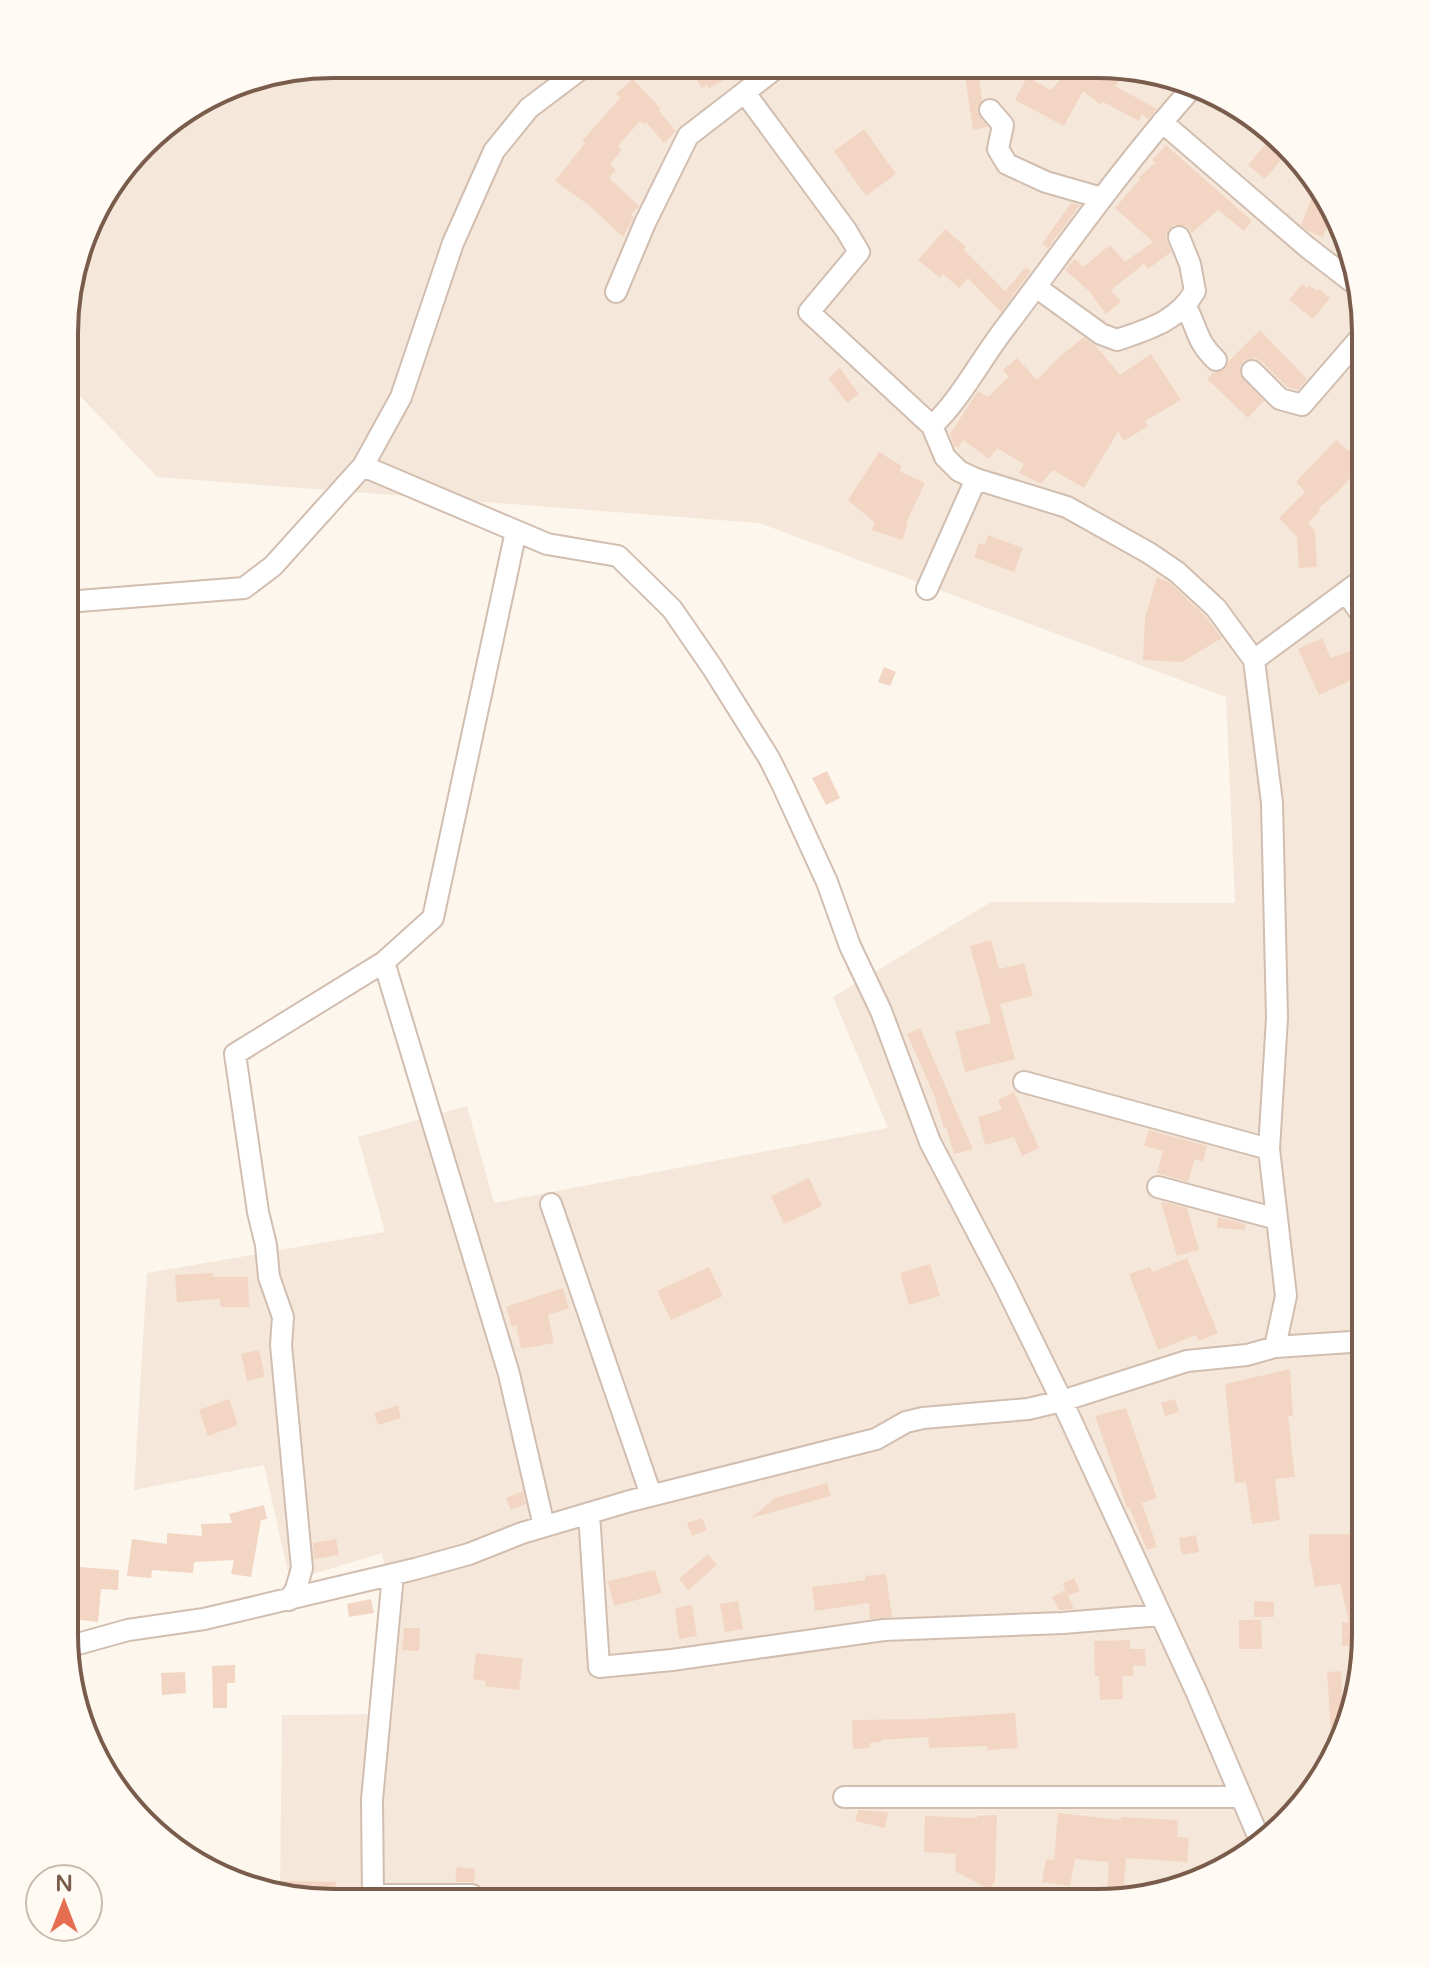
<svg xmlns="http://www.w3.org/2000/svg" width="1430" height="1967" viewBox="0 0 1430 1967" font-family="'Varela Round',sans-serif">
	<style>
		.residential { fill: #f5e8da }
		.building { fill: #f3d5c3 }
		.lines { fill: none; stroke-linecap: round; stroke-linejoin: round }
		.minor-casing { stroke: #d1beb0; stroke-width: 24 }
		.minor { stroke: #fff; stroke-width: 20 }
		.rim { fill: none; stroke: #7a5c4d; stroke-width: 4 }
	</style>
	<rect width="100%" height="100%" fill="#fdf6ec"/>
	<!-- residential -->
	<path class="residential" d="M333 64 1133 66 1260 119 1338 214 1366 332 1365 1652 1320 1784 1216 1875 1098 1903 298 1901 280 1893 282 1715 391 1714 393 1610 382 1553 290 1581 264 1465 134 1490 147 1273 385 1232 358 1137 467 1106 494 1203 888 1128 833 997 991 902 1235 903 1226 697 759 523 157 477 66 381V297L100 199 156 130 246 78Z"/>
	<!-- building -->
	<path class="building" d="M704 65H728L734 74 708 89 707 85 702 88 695 77 707 70Z
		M978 66 982 100 977 112 988 127 973 130 964 68Z
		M1072 66H1131L1115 86 1157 109 1148 119 1142 114 1139 121 1103 102 1101 105 1083 91 1064 126 1015 100 1027 77 1051 90Z
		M633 79 661 109 659 111 676 131 664 143 646 122 644 124 640 121 618 146 622 149 610 165 616 170 609 178 639 206 631 215 634 217 623 237 590 206 555 181 585 143 582 141 620 98 616 94Z
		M864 129 896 174 866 196 834 151Z
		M1273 135 1286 154 1265 179 1248 165Z
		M1166 145 1252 221 1244 231 1218 210 1192 233 1186 226 1173 225 1166 236 1171 252 1148 269 1144 264 1111 290 1121 302 1106 314 1089 291 1065 270 1075 259 1083 267 1110 245 1125 262 1153 242 1115 208 1140 179 1139 177 1155 163 1152 160Z
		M1316 187 1334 209 1323 237 1308 231 1301 225Z
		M1071 203 1080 205 1048 248 1042 244Z
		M945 229 966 247 964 250 1005 291 1026 267 1031 271 1001 312 968 278 959 288 943 274 940 278 918 260Z
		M1302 284 1307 288 1309 285 1317 291 1319 289 1330 298 1313 319 1289 300Z
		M1260 330 1307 379 1298 390 1287 387 1261 361 1255 358 1243 361 1240 367V375L1264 401 1248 418 1207 379 1213 373 1224 370 1229 361Z
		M1084 337 1096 346 1120 375 1151 354 1181 400 1145 421 1148 426 1124 441 1118 432 1084 488 1053 470 1041 484 1019 473 1024 464 997 448 989 459 963 440 958 448 954 446 950 434 978 391 988 397 1009 377 1003 370 1017 358 1037 380 1058 358Z
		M840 368 859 394 847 403 828 378Z
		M1336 440 1363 463 1338 492 1318 509 1320 511 1308 523 1315 531 1317 567 1299 568 1297 537 1279 518 1305 492 1296 482Z
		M879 452 902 466 899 471 925 483 906 523 908 524 902 540 872 530 875 523 848 500Z
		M988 535 1023 548 1014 572 974 557 979 543 985 545Z
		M1157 577 1169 582 1206 617 1222 638 1182 662 1143 660 1145 618Z
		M1322 638 1331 658 1366 645V704L1354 679 1319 695 1298 649Z
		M884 667 896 672 890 686 878 682Z
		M827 771 840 798 826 805 812 778Z
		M991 940 999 969 1024 963 1033 996 1000 1004 1015 1059 965 1072 955 1032 991 1023 970 946Z
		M920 1028 961 1122 973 1149 954 1154 946 1127 944 1128 934 1095 907 1034Z
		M1014 1092 1039 1148 1022 1156 1014 1137 985 1145 978 1117 1002 1110 998 1100Z
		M1149 1130 1207 1146 1203 1162 1195 1159 1188 1182 1157 1173 1163 1151 1144 1146Z
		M809 1178 822 1206 784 1224 771 1196Z
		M1164 1202 1187 1208 1199 1250 1177 1256 1161 1203Z
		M1218 1217 1245 1224V1230L1217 1228Z
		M1187 1258 1218 1333 1199 1341 1196 1335 1158 1350 1129 1274 1150 1267 1152 1272Z
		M930 1264 940 1296 909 1305 900 1273Z
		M709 1267 723 1296 671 1320 657 1291Z
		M213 1273V1277H248L249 1307H221L220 1299 177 1302 175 1275Z
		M563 1288 569 1308 548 1315 554 1343 521 1349 516 1325 512 1327 506 1307Z
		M259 1350 265 1377 247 1381 241 1354Z
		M1290 1369 1293 1416H1288L1295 1477 1275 1479 1280 1520 1252 1524 1246 1482 1235 1483 1225 1384Z
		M229 1399 238 1425 208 1436 199 1410Z
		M1175 1399 1179 1412 1165 1416 1161 1403Z
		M398 1405 401 1418 378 1425 374 1413Z
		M1126 1408 1157 1498 1142 1503 1157 1547 1147 1550 1129 1507 1127 1508 1095 1416Z
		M827 1483 831 1496 751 1518 775 1498Z
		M523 1491 526 1504 511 1510 506 1498Z
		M264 1505 267 1519 261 1520 251 1577 231 1574 234 1560 194 1562 193 1573 152 1570 151 1578 127 1576 132 1539 167 1544V1533L202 1536 201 1524 232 1523 229 1514Z
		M702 1518 707 1530 692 1536 687 1523Z
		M1309 1534H1365V1548H1362L1365 1569V1646H1342V1622H1349L1340 1584 1315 1587 1309 1554Z
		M1196 1535 1199 1552 1182 1555 1179 1538Z
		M336 1539 339 1555 314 1559 313 1543Z
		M708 1554 717 1565 688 1590 679 1579Z
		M79 1567 119 1570 118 1590 101 1589 98 1622 64 1618V1578L78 1580Z
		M655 1570 662 1593 614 1606 608 1581Z
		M886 1574 892 1617 870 1619 869 1603 815 1611 812 1587 866 1580 865 1576Z
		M1074 1578 1080 1591 1068 1596 1063 1583Z
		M1065 1590 1074 1609 1059 1610 1052 1597Z
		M371 1599 374 1613 349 1617 347 1604Z
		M738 1601 743 1629 725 1632 720 1604Z
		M1254 1601 1274 1602V1617H1254Z
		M692 1605 697 1636 679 1639 675 1608Z
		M1239 1620H1261L1262 1649H1239Z
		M404 1628H420L419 1651 402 1650Z
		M1130 1640V1649H1145L1146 1666H1133V1676H1122L1123 1699 1100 1700 1099 1676H1095L1094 1641Z
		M476 1653 523 1659 519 1690 485 1686 486 1681 473 1679Z
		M235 1665V1683H227V1708H213L212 1666Z
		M1341 1671 1343 1717 1332 1750 1327 1672Z
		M185 1672 186 1693 162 1695 161 1673Z
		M1015 1713 1018 1748 988 1750 987 1746 929 1748 928 1737 881 1740V1742L870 1743V1748L853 1749 852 1720 923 1719Z
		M858 1810 888 1812 885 1828 855 1821Z
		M1058 1813 1121 1820V1817L1178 1820 1177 1837 1189 1838 1187 1862 1126 1858 1123 1897 1106 1901 1109 1862 1075 1859 1070 1886 1042 1882 1046 1859 1054 1860Z
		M997 1815 995 1881 990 1890 955 1871 956 1854 924 1852 925 1816 977 1818V1816Z
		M457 1867 475 1869 474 1882H455Z
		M289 1881 336 1882V1901H303V1896L289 1897 253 1882Z"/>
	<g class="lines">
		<!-- minor casing -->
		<g class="minor-casing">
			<path id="minor" d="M745 93 846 230 859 252 809 312 932 426 945 457 959 471 976 479 1067 507 1149 553 1177 572 1216 608 1254 660 1272 803 1277 1018 1269 1149 1286 1296 1275 1347
				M990 110 1003 125 998 149 1007 164 1046 182 1102 198
				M1162 122 1307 247 1355 284
				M1036 287 1101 334 1117 340C1149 329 1178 321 1195 291L1190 264 1179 237
				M616 292 645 223 688 136 780 65
				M1186 307C1198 329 1196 341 1216 360
				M1252 371 1280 399 1302 405 1366 331
				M932 426C960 400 981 359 1005 328 1066 247 1123 166 1190 90
				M363 466 547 544 618 556 672 609 712 667 769 758 783 786 827 882 850 946 881 1011 930 1142 1005 1285 1062 1401 1196 1691 1259 1838
				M927 589 976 479
				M1346 592 1366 621
				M66 602 244 588 273 566 363 466 401 397 453 243 494 151 529 108 586 65
				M1254 660 1366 577
				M384 962 509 1374 544 1526
				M1024 1082 1269 1149
				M1158 1187 1277 1219
				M551 1204 651 1495
				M589 1513 599 1667 672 1660 884 1630 1063 1623 1160 1615
				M289 1600 296 1589 302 1568 281 1345 283 1317 269 1277 266 1245 258 1212 235 1054 384 962 433 918 516 531
				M67 1647 128 1630 204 1619 415 1569 469 1554 522 1533 630 1501 876 1439 906 1422 923 1418 1028 1409 1062 1401 1187 1361 1247 1355 1275 1347 1366 1341
				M844 1797H1239
				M373 1897 372 1800 393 1574
				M362 1901 385 1895H472"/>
		</g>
		<!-- minor -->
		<use href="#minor" class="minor"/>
	</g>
	<!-- crop -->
	<path d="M0 0H1430V1967H0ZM333 78H1097A255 255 0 0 1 1352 333V1634A255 255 0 0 1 1097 1889H333A255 255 0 0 1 78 1634V333A255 255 0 0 1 333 78Z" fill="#fffaf3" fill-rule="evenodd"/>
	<path class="rim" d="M333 78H1097A255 255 0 0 1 1352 333V1634A255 255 0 0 1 1097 1889H333A255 255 0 0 1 78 1634V333A255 255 0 0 1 333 78Z"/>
	<!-- north arrow -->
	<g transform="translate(64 1903)"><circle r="38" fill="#fffaf3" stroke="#cabbb1" stroke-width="2"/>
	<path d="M0-6L14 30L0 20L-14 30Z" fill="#e76f51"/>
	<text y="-12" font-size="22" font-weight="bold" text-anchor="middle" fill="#7a5c4d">N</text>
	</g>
</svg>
